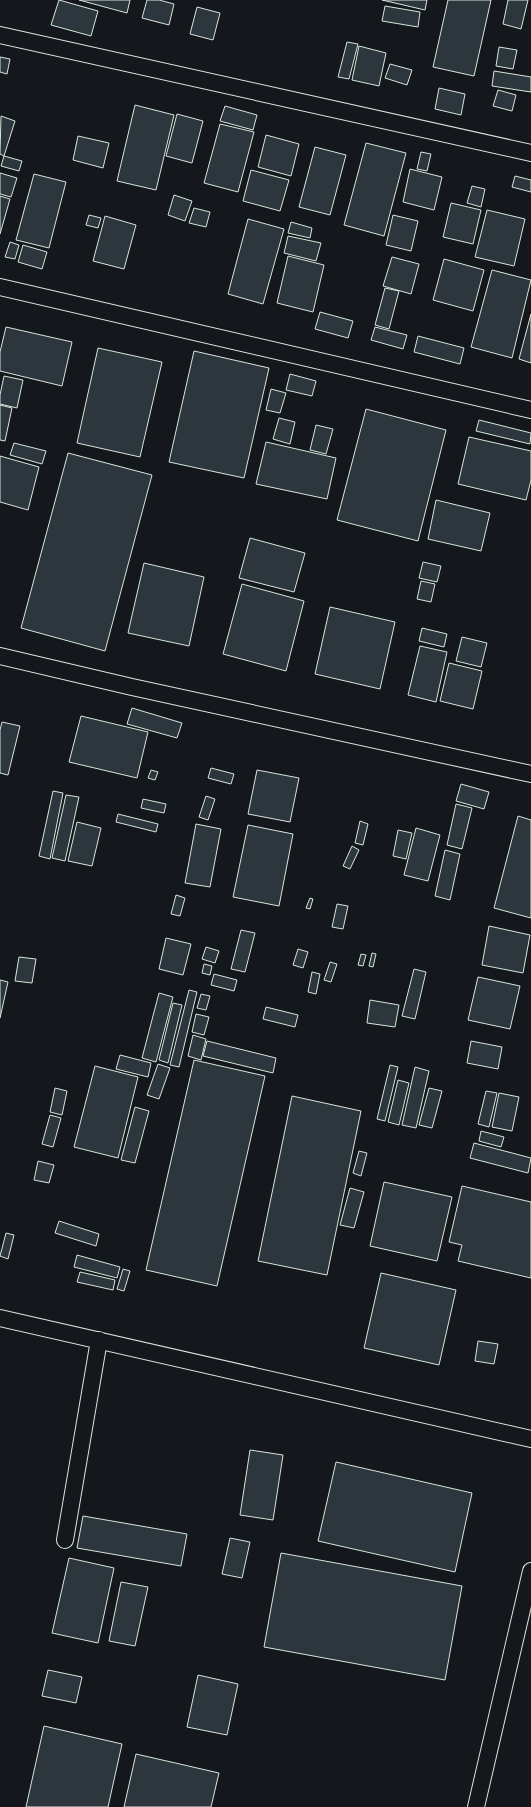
<svg xmlns="http://www.w3.org/2000/svg" width="531" height="1807" viewBox="0 0 531 1807" font-family="Inter,sans-serif">
	<style>
		.building { fill: #2c363c; stroke: #d8e6dc }
		.lines { fill: none; stroke-linecap: round; stroke-linejoin: round }
		.street-casing { stroke: #d8e6dc; stroke-width: 18 }
		.street { stroke: #14181c; stroke-width: 16 }
	</style>
	<rect width="100%" height="100%" fill="#14181c"/>
	<!-- building -->
	<path class="building" d="M59 0 98 11 91 36 51 25Z
		M79 0H130L127 13Z
		M147 0H159L174 4 169 25 142 18Z
		M382 0H427L425 10Z
		M448 0H491L474 76 433 67Z
		M508 0H528L521 29 503 24Z
		M385 6 420 12 418 27 382 21Z
		M197 7 220 13 213 40 190 34Z
		M347 42 358 44 349 79 338 77Z
		M359 46 386 53 379 86 352 80Z
		M499 47 517 50 513 69 496 66Z
		M0 57 10 59 7 74 0 72Z
		M390 64 412 70 407 85 385 78Z
		M494 71 531 77V92L492 86Z
		M439 88 465 94 461 115 435 109Z
		M498 90 516 95 512 111 493 106Z
		M135 105 174 115 156 190 117 181Z
		M225 106 257 115 253 130 220 121Z
		M177 114 203 121 192 163 166 156Z
		M1 116 15 121 4 156 0 154Z
		M220 124 254 132 238 192 204 183Z
		M266 135 299 144 291 176 258 167Z
		M78 136 109 143 103 168 73 160Z
		M366 143 406 153 384 236 344 225Z
		M315 147 346 155 330 215 299 207Z
		M421 152 431 154 427 171 417 169Z
		M4 156 22 161 19 171 1 166Z
		M410 169 442 177 434 210 403 202Z
		M251 170 289 180 280 211 243 201Z
		M0 173 17 178 11 197 0 194Z
		M34 174 66 182 49 248 16 240Z
		M515 176 531 180V192L512 187Z
		M472 186 485 189 481 207 467 203Z
		M174 195 192 201 185 221 168 215Z
		M0 196 10 199 0 234Z
		M451 203 481 210 473 244 443 237Z
		M194 208 210 212 206 227 189 223Z
		M487 210 525 219 514 266 475 257Z
		M89 215 101 218 98 228 86 225Z
		M393 215 418 221 411 251 386 245Z
		M105 216 136 225 124 269 93 261Z
		M248 219 284 229 263 304 228 294Z
		M291 222 312 228 310 238 288 233Z
		M288 236 321 243 316 261 284 253Z
		M10 242 19 245 15 259 5 257Z
		M23 245 47 252 42 269 18 262Z
		M288 256 324 265 313 312 277 303Z
		M392 257 419 264 411 294 383 286Z
		M444 259 484 270 473 311 433 300Z
		M492 270 531 280 512 358 471 347Z
		M385 288 399 291 389 329 375 325Z
		M320 312 353 321 348 338 315 329Z
		M531 314V363L519 359Z
		M6 327 72 342 62 386 0 371V352Z
		M375 327 407 335 403 349 371 340Z
		M418 336 464 348 460 364 414 352Z
		M98 348 162 362 140 457 77 443Z
		M194 351 269 368 244 478 169 462Z
		M290 374 316 381 312 396 286 390Z
		M4 376 23 380 17 408 0 404V395Z
		M271 389 286 393 280 413 266 410Z
		M0 405 12 408 5 441 0 440Z
		M366 409 446 430 418 541 337 520Z
		M279 418 295 422 290 444 273 439Z
		M479 420 531 433 530 444 476 431Z
		M316 425 333 429 326 454 310 450Z
		M469 437 531 451V480L526 500 458 484Z
		M266 442 336 458 327 499 256 484Z
		M14 443 46 451 42 464 10 455Z
		M68 453 152 475 105 651 21 628Z
		M0 456 39 467 28 510 0 502Z
		M436 500 490 513 481 551 428 539Z
		M250 538 305 553 294 592 239 578Z
		M423 562 441 566 437 582 419 578Z
		M144 563 204 577 189 646 128 633Z
		M421 581 435 584 431 602 417 599Z
		M242 584 304 601 286 671 223 654Z
		M330 607 395 622 380 689 315 674Z
		M422 628 447 634 444 647 419 641Z
		M462 637 487 643 481 667 456 661Z
		M420 646 447 652 436 702 408 695Z
		M449 663 482 671 473 709 440 701Z
		M132 708 182 723 177 738 127 724Z
		M81 716 148 732 137 778 69 762Z
		M2 722 20 726 8 775 0 773V730Z
		M211 768 234 774 231 784 208 778Z
		M151 770 158 772 155 780 148 778Z
		M257 770 299 778 290 822 248 814Z
		M461 784 489 792 484 809 456 801Z
		M53 791 63 793 50 859 39 856Z
		M66 795 79 797 65 861 52 858Z
		M206 796 215 799 208 820 199 817Z
		M143 799 166 804 164 813 141 808Z
		M456 804 472 808 462 849 447 845Z
		M118 814 158 824 156 832 116 822Z
		M518 816 531 820V918L494 908Z
		M360 821 368 824 363 845 355 843Z
		M77 822 101 828 92 866 68 861Z
		M196 824 221 829 210 887 185 883Z
		M248 825 293 834 279 906 233 897Z
		M416 828 440 835 428 881 404 875Z
		M398 830 412 833 406 859 393 856Z
		M352 846 359 850 350 869 343 866Z
		M445 850 460 854 450 900 435 896Z
		M176 895 185 898 180 916 171 914Z
		M310 898 313 899 310 909 306 908Z
		M337 904 348 906 343 929 332 927Z
		M489 926 530 935 523 973 482 965Z
		M241 930 255 933 245 972 231 969Z
		M166 938 191 944 183 975 159 969Z
		M206 947 219 951 215 963 202 959Z
		M298 949 308 952 303 968 293 965Z
		M372 953 376 954 373 967 369 966Z
		M361 954 366 955 363 966 358 965Z
		M19 957 36 959 32 983 15 981Z
		M330 962 337 964 331 982 324 980Z
		M204 964 212 966 210 975 202 973Z
		M414 969 426 972 415 1019 402 1016Z
		M312 972 320 974 316 994 308 992Z
		M214 974 237 980 234 991 211 985Z
		M478 977 520 986 510 1029 468 1020Z
		M0 980 8 982 0 1018Z
		M189 990 197 992 179 1067 170 1065Z
		M159 993 173 997 156 1062 142 1058Z
		M201 994 210 996 206 1010 197 1008Z
		M370 1000 399 1005 395 1027 367 1023Z
		M173 1003 182 1005 168 1063 159 1060Z
		M266 1007 298 1015 295 1027 263 1019Z
		M196 1014 209 1017 204 1035 192 1032Z
		M193 1035 206 1039 201 1060 188 1056Z
		M207 1041 276 1058 273 1073 203 1056Z
		M471 1041 502 1047 498 1069 467 1063Z
		M120 1055 151 1063 148 1077 116 1069Z
		M194 1060 265 1076 217 1286 146 1270Z
		M158 1064 170 1068 159 1099 147 1095Z
		M390 1065 398 1067 385 1121 377 1119Z
		M95 1066 138 1077 118 1158 74 1147Z
		M415 1067 429 1071 416 1128 402 1125Z
		M398 1080 409 1083 399 1125 388 1122Z
		M55 1088 67 1091 62 1115 50 1112Z
		M429 1088 442 1091 432 1128 419 1125Z
		M486 1091 497 1093 489 1127 478 1124Z
		M499 1093 519 1097 512 1131 492 1127Z
		M292 1096 361 1111 327 1275 258 1261Z
		M135 1107 149 1111 135 1163 121 1160Z
		M50 1115 61 1118 53 1147 42 1144Z
		M481 1131 504 1137 501 1147 479 1141Z
		M474 1143 531 1158 528 1173 470 1158Z
		M359 1151 367 1153 361 1176 353 1173Z
		M38 1161 54 1165 49 1183 34 1180Z
		M384 1182 452 1197 437 1261 370 1246Z
		M462 1186 531 1202V1278L458 1261 462 1245 449 1242Z
		M350 1188 364 1192 354 1228 340 1225Z
		M59 1221 99 1234 96 1246 55 1233Z
		M6 1233 14 1235 8 1259 0 1256Z
		M77 1255 120 1267 117 1278 74 1267Z
		M123 1269 130 1271 124 1291 117 1289Z
		M80 1272 115 1280 113 1290 77 1282Z
		M381 1273 456 1290 439 1365 364 1348Z
		M478 1341 498 1344 494 1364 475 1361Z
		M250 1450 283 1455 273 1520 240 1515Z
		M336 1462 472 1493 455 1572 318 1541Z
		M83 1516 187 1534 181 1566 77 1548Z
		M230 1538 250 1542 242 1578 222 1574Z
		M281 1553 462 1586 445 1680 264 1647Z
		M69 1558 114 1568 98 1643 52 1633Z
		M121 1582 148 1587 135 1646 109 1641Z
		M48 1670 82 1677 76 1703 42 1696Z
		M198 1675 238 1684 227 1735 187 1727Z
		M44 1726 122 1744 108 1807H26Z
		M136 1754 219 1773 211 1807H124Z"/>
	<g class="lines">
		<!-- street casing -->
		<g class="street-casing">
			<path id="street" d="M0 35 531 153
				M0 287 531 410
				M0 656 132 687 531 774
				M0 1318 531 1439
				M65 1540 99 1340
				M476 1807 531 1571"/>
		</g>
		<!-- street -->
		<use href="#street" class="street"/>
	</g>
</svg>
